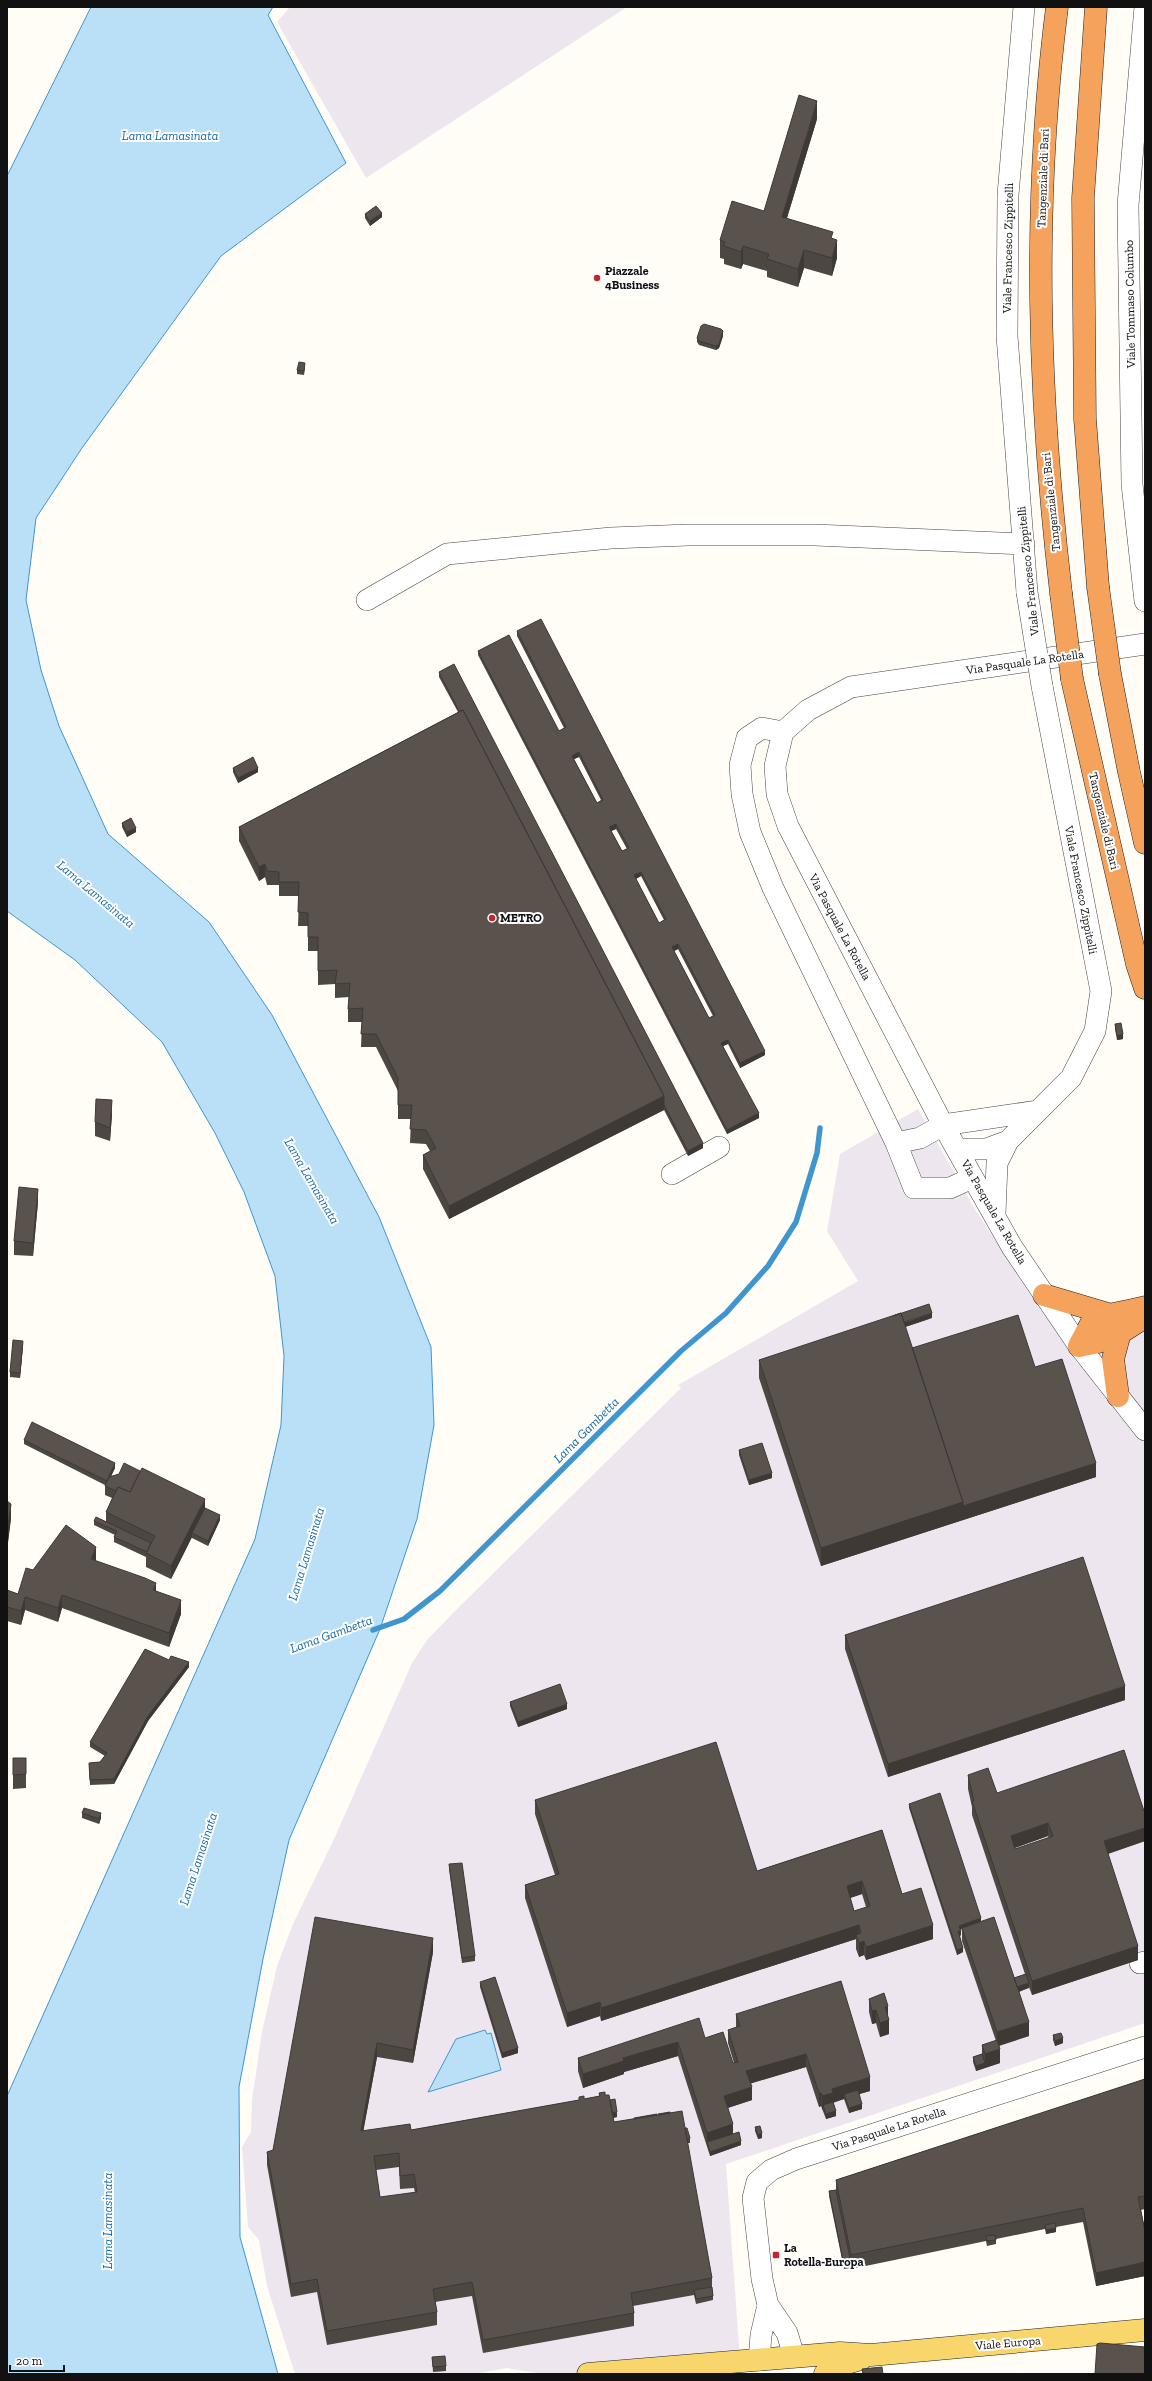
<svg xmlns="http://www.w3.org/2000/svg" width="1152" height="2381" viewBox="0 0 1152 2381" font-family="'Zilla Slab',serif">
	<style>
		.industrial { fill: #eee6ef }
		.water { fill: #b9e0f7; stroke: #3f96cf }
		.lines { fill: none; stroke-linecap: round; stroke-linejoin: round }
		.stream { stroke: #3f96cf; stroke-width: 5.5 }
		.minor-casing { stroke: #444; stroke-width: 22 }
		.major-casing { stroke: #222; stroke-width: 23 }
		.highway-casing { stroke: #222; stroke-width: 23 }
		.minor { stroke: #fff; stroke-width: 21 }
		.major { stroke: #f9d66b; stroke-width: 22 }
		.highway { stroke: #f5a25d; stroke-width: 22 }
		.minor-bridge-casing { stroke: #444; stroke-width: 22; stroke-linecap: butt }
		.highway-bridge-casing { stroke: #222; stroke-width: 23; stroke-linecap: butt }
		.minor-bridge { stroke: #fff; stroke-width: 21 }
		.highway-bridge { stroke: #f5a25d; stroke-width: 22 }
		.wall { fill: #4d4742; fill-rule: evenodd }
		.shaded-wall { fill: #3f3936 }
		.building { fill: #5a524d; stroke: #3f3936; fill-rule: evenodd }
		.poi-dot { fill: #c4262e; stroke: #fff; stroke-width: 1.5 }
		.labels { text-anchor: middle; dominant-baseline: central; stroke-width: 4; stroke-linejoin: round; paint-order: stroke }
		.street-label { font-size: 12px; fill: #111; stroke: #fff }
		.poi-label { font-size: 12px; font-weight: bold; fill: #111; stroke: #fff; text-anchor: start }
		.water-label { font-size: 13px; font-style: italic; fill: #1768a6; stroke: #fff }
	</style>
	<rect width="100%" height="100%" fill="#fffdf5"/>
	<!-- industrial -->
	<path class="industrial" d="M290 7H627L366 178 277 22Z
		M918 1109 976 1211 1078 1364 1145 1328V2023L726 2164 741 2374H542L507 2368 474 2374H295L267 2286 259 2240 248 2227 242 2147 251 2132 252 2100 262 2032 277 1966 293 1924 334 1839 412 1663 427 1640 456 1610 681 1388 678 1385 858 1281 827 1231 840 1154Z"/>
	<!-- water -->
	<path class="water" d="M91 7H273L268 15 346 163 221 256 82 448 36 518 26 600 41 670 59 726 108 834 209 922 272 1015 379 1217 431 1347 434 1425 417 1519 380 1629 289 1840 263 1959 239 2087 240 2237 278 2374H7V2096L255 1539 281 1425 284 1356 275 1276 244 1192 215 1133 162 1042 75 960 7 911V176Z
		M485 2030 487 2034 491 2033 501 2070 428 2092 456 2039Z"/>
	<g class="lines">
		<!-- stream -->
		<path class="stream" d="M373 1630 404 1619 440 1591 681 1351 726 1313 768 1266 796 1222 817 1153 820 1128"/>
		<!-- minor casing -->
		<g class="minor-casing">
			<path id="minor" d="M1024 7 1008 195 1007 336 1027 592
				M1145 7 1128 205 1132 484 1145 601
				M367 600 447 554 611 538 688 535H815L1024 544
				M1145 644 851 687 808 710 783 732 775 766 777 794 788 826 943 1125 1012 1247 1079 1346 1145 1430
				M783 732 762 728 747 738 740 765 742 794 750 832 773 888 896 1143 914 1188H950L972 1178
				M896 1143 920 1138 943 1125 1038 1111
				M958 1149H986L1008 1141 1071 1078 1095 1031 1101 991 1042 686
				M672 1174 719 1147
				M995 1214 997 1163 1008 1141
				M1140 1963 1145 1962
				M794 2356 787 2333 768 2305 762 2279 753 2198 757 2182 771 2170 796 2159 1145 2047
				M759 2360 761 2335 768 2305"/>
		</g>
		<!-- major casing -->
		<g class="major-casing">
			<path id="major" d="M588 2374 840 2353 871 2355 1145 2330
				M825 2374 840 2365 861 2359"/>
		</g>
		<!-- highway casing -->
		<g class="highway-casing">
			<path id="highway" d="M1057 7C1032 205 1038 395 1061 593
				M1096 7 1083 198 1085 419 1098 587
				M1110 674 1129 772 1145 843
				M1072 679 1137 964 1145 988
				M1044 1295 1108 1314
				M1079 1346 1093 1320C1110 1313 1128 1312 1145 1307
				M1079 1346 1098 1342 1120 1333 1145 1317
				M1118 1396 1113 1359 1120 1333"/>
		</g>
		<!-- minor -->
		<use href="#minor" class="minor"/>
		<!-- major -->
		<use href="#major" class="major"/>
		<!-- highway -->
		<use href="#highway" class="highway"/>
		<!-- minor-bridge casing -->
		<g class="minor-bridge-casing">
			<path id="minor-bridge" d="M1027 592 1042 686"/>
		</g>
		<!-- highway-bridge casing -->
		<g class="highway-bridge-casing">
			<path id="highway-bridge" d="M1098 587 1110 674
				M1061 593 1072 679"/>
		</g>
		<!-- minor-bridge -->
		<use href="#minor-bridge" class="minor-bridge"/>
		<!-- highway-bridge -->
		<use href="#highway-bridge" class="highway-bridge"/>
	</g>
	<!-- wall -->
	<path class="wall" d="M817 119 787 218 833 239 837 258 832 276 804 268 798 287 767 277V271L743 264 741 269 724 264V259L720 258V240L764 211Z
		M365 214 382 217 370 226 365 218Z
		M723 336 719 348 716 350 699 345 697 342V338Z
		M305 368 304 375 297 374V370Z
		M517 631 765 1055 740 1068 728 1044 723 1046 759 1118 727 1134 478 655V651L559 731 564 728 517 636ZM579 757 601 800 597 803 574 759ZM616 829 627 849 622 851 611 831ZM641 876 664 920 659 923 636 879ZM678 949 713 1016 709 1018 674 951Z
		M439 672 703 1148 688 1156 664 1110 449 1219 423 1169V1155L430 1151 426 1144 410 1143 411 1119H398V1091L376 1047H361L362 1022H348V1009L349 997 335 998V984L318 985V951H308V926H298L299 896H279V885H267L265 877 259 881 239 841V827L458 712 439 677Z
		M233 768 258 772 238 783 233 772Z
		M122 823 136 832 127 837 122 827Z
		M1115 1024 1123 1039 1117 1040 1115 1029Z
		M112 1114 110 1141 95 1136V1122Z
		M38 1202 33 1256 14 1255V1241Z
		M7 1222 8 1231V1244H7Z
		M932 1318 905 1327 912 1348 1035 1367 1096 1477 821 1566 759 1378V1360Z
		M23 1345 20 1378 10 1377V1372Z
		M24 1440 115 1468 111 1476 205 1508 220 1520 208 1546 192 1538V1537L171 1579 146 1567V1557L114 1542V1537L115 1535 94 1525V1521H106V1512L112 1498 105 1495V1485L24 1444Z
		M739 1450 772 1478 749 1485 739 1455Z
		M7 1501 11 1518 8 1542 7 1541Z
		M96 1561 156 1591 181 1614 169 1647 62 1608 58 1622 25 1610 21 1625 7 1621V1590L18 1594 33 1570Z
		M845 1635 1125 1700 888 1777 845 1649Z
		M169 1660 189 1667 148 1721 114 1784 90 1785 89 1763 100 1762 105 1756 90 1747V1742Z
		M510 1702 567 1709 518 1727 510 1706Z
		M13 1758 26 1774V1788L13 1789Z
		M968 1775 997 1793 1145 1814V1841L1108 1854 1138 1960 1032 1995 1029 1987 1019 1992 1029 2036 999 2046 1000 2063 976 2071 973 2062V2057L982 2054V2045L996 2041 962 1941V1929L960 1930 961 1935 960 1936 963 1952 957 1955 909 1808V1804L981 1922 1014 1978 1025 1974 972 1815V1807L968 1789ZM1048 1836 1049 1838 1015 1849V1848Z
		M535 1800 757 1871 882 1830 902 1894 933 1939 866 1960 864 1955 859 1957 856 1949V1939L601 2021 600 2016 567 2027 525 1898V1885L555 1875 535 1814ZM862 1894 866 1907 854 1911 850 1898Z
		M82 1813 101 1818 99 1824 82 1818Z
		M449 1864 475 1956V1961L462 1963 449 1869Z
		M433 1952 413 2063 377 2057 363 2131 411 2130 579 2100V2097L584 2099 599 2096V2093L605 2095 610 2100 617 2117 613 2118 614 2122 670 2113 685 2128 690 2138V2143H687L712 2278V2287L713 2296V2300L696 2304 694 2295 633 2306 634 2313V2326L483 2353 472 2296 435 2302 437 2312V2325L327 2345 317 2292 291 2297 267 2165V2152L273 2150ZM399 2167 400 2189 414 2188 415 2193 380 2197 376 2170Z
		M480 1982 518 2053 502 2058 480 1987Z
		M869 1999 888 2018 889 2034 880 2037 876 2023 872 2024 869 2012Z
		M736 2014 870 2091 859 2094 862 2109 849 2113 844 2099 833 2103 836 2116 826 2119 821 2106 819 2107 806 2067 751 2083 752 2100 728 2108 733 2134 741 2145 710 2156 678 2056 624 2072V2074L583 2088 578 2071V2058L705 2038 733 2063H734L728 2043V2030L736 2027Z
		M1053 2035 1063 2043 1055 2046 1053 2040Z
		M1145 2079V2209L1141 2210 1145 2231V2276L1096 2286 1083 2222 1056 2227V2232L1046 2234 1045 2229 996 2239V2244L987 2246 986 2241 851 2269V2268L844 2269 829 2196V2191L836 2190V2180Z
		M755 2127 762 2138 758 2139 755 2131Z
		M432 2357 446 2366V2371L433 2372Z"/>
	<!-- shaded-wall -->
	<path class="shaded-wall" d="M817 101V119L782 234V217Z
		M382 213V217L370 226V221Z
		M837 240V258L832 276V258Z
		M743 246V264L741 269V252Z
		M804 250V268L798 287V269Z
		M723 331V336L719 348 716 350V346Z
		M579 752V757L572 760V756Z
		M258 768V772L238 783V778Z
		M616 824V829L609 832V827Z
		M136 828V832L127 837V832Z
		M265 864V877L259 881V867Z
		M641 872V876L634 880V875Z
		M678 944V949L672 952V947Z
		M1123 1034V1039L1117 1040V1036Z
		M728 1040V1044L721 1047V1043Z
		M765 1051V1055L740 1068V1063Z
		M664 1096V1110L449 1219V1206Z
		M112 1100V1114L110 1141V1128Z
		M759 1113V1118L727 1134V1130Z
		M703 1143V1148L688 1156V1151Z
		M38 1189V1202L33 1256V1243Z
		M932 1313V1318L854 1344V1339Z
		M23 1341V1345L20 1378V1373Z
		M115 1463V1468L107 1485V1481Z
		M1096 1463V1477L963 1520V1506Z
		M772 1473V1478L749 1485V1480Z
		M205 1499V1512L192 1533V1537L171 1579V1566Z
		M963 1502V1520L821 1566V1548Z
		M11 1504V1518L8 1542V1528Z
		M220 1515V1520L208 1546V1541Z
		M96 1547V1561L91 1559Z
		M156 1583V1597L153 1590Z
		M62 1595V1608L58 1622V1608Z
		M25 1597V1610L21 1625V1611Z
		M181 1600V1614L169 1647V1633Z
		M189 1662V1667L148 1721 114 1784V1779L148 1716Z
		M1125 1686V1700L888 1777V1764Z
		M567 1704V1709L518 1727V1722Z
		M101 1813V1818L99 1824V1819Z
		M1048 1823V1836L1011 1849V1836Z
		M1145 1828V1841L1104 1855V1841Z
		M862 1881V1894L847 1899V1886Z
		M981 1918V1923L962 1928V1929L959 1930V1926Z
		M859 1925V1938L856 1935V1939L601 2021V2008Z
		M933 1925V1939L866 1960V1947Z
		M958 1931H961V1935L958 1936Z
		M433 1938V1952L413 2063V2050Z
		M864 1941V1955L859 1957V1943Z
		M1138 1946V1960L1032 1995V1981Z
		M963 1948V1952L957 1955V1950Z
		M1029 1983V1988L1015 1993V1988Z
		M600 2002V2016L567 2027V2013Z
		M888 2006V2019L885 2007Z
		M876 2010V2023L872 2024V2011Z
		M889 2020V2034L880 2037V2023Z
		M1029 2022V2036L997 2046V2032Z
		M1063 2038V2043L1055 2046V2041Z
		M678 2042V2056L624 2072V2074L583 2088V2074L623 2058Z
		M377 2043V2057L361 2144V2131Z
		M518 2048V2053L502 2058V2053Z
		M1000 2049V2063L976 2071V2066L985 2063V2054Z
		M806 2054V2067L746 2085V2071Z
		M870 2077V2091L846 2098 844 2094V2099L823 2105V2109L822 2110V2096L832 2089Z
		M752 2087V2100L724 2109V2096Z
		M819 2093H821V2106L819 2107Z
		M862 2104V2109L849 2113V2108Z
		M836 2111V2116L826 2119V2114Z
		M617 2112V2117L611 2118V2114Z
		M733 2124V2138L707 2142V2133Z
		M762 2133V2138L758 2139V2135Z
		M741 2141V2145L710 2156V2152Z
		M1056 2228V2232L1046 2234V2230Z
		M1145 2262V2276L1096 2286V2273Z"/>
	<!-- building -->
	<path class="building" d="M799 95 817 101 782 217 833 232 831 238 837 240 832 258 804 250 798 269 767 259 769 254 743 246 741 252 724 246 725 242 720 240 732 201 764 211Z
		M376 206 382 213 370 221 365 214Z
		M704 324 721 329 723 331 719 344 716 346 699 341 697 338 701 326Z
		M299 362 305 363 304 371 297 370Z
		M541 619 765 1051 740 1063 728 1040 721 1043 759 1113 727 1130 478 651 509 635 559 731 566 727 517 631ZM579 752 603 800 597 803 572 756ZM616 824 629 848 622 851 609 827ZM641 872 666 919 659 923 634 875ZM678 944 715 1015 709 1018 672 947Z
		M454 664 703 1143 688 1151 664 1105V1096L463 710 459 711 439 672Z
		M463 710 664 1096 449 1206 423 1155 436 1148 426 1130 410 1129 412 1105H398V1078L376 1034H361L363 1008 348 1009 350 983 335 984 337 970 318 971V937H308V913L298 912 299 882H279V872L267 871 265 864 259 867 239 827Z
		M253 757 258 768 238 778 233 768Z
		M131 818 136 828 127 832 122 823Z
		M1121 1023 1123 1034 1117 1036 1115 1024Z
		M96 1099 112 1100 110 1128 95 1122Z
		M19 1187 38 1189 33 1243 14 1241Z
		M929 1304 932 1313 904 1322 901 1313 893 1316Z
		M901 1313 963 1502 821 1548 759 1360Z
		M1018 1315 1035 1367 1062 1359 1096 1463 963 1506V1502L912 1348Z
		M13 1340 23 1341 20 1373 10 1372Z
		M32 1422 115 1463 107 1481 24 1440Z
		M762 1443 772 1473 749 1480 739 1450Z
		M124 1463 140 1471 130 1492 118 1487 116 1491 105 1486 109 1477 119 1474Z
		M142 1468 205 1499 171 1566 146 1553 155 1536 106 1512 118 1487 130 1492Z
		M7 1501 11 1504 8 1528 7 1527Z
		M205 1508 220 1515 208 1541 192 1533Z
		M96 1517 151 1543 147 1552 114 1537 117 1531 94 1521Z
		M66 1525 96 1547 91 1559 145 1578 156 1583 153 1590 181 1600 169 1633 62 1595 58 1608 25 1597 21 1611 7 1607V1590L18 1594 26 1568 33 1570Z
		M1083 1557 1125 1686 888 1764 845 1635Z
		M145 1649 169 1660 171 1656 189 1662 148 1716 114 1779 90 1780 89 1763 100 1762 107 1753 90 1742Z
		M560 1684 567 1704 518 1722 510 1702Z
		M716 1742 757 1871 882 1830 902 1894 921 1888 933 1925 866 1947 864 1941 859 1943 856 1935 861 1933 859 1925 601 2008 600 2002 567 2013 525 1885 559 1874 535 1800ZM862 1881 870 1906 854 1911 847 1886Z
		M1124 1750 1145 1814V1828L1104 1841 1138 1946 1032 1981 972 1801H974L968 1775 988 1768 997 1793ZM1048 1823 1053 1836 1015 1849 1011 1836Z
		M13 1758H26V1774L13 1775Z
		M940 1793 981 1918 959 1926 961 1931H958L963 1948 957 1950 909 1804Z
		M84 1808 101 1813 99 1819 82 1813Z
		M462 1863 475 1956 462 1958 449 1864Z
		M315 1917 433 1938 413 2050 377 2043 361 2131 410 2124 411 2130 579 2100V2097L584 2096V2099L600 2096 599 2093 605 2092V2095H609L614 2122 682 2111 712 2278 631 2293 634 2313 483 2340 472 2282 433 2289 437 2312 327 2331 317 2279 291 2284 267 2152 273 2150ZM399 2153 400 2176 414 2174 417 2192 380 2197 374 2156Z
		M994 1917 1029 2022 997 2032 962 1928Z
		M1026 1974 1029 1983 1017 1987 1014 1978Z
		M495 1977 518 2048 502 2053 480 1982Z
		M841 1981 870 2077 832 2089 833 2093 822 2096 821 2093H819L806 2054 746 2071 752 2087 724 2096 733 2124 707 2133 678 2042 623 2058 624 2061 583 2074 578 2058 699 2018 705 2038 723 2032 733 2063 738 2062 728 2030 740 2026 736 2014Z
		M884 1993 888 2006 885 2007 889 2020 880 2023 876 2010 872 2011 869 1999Z
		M1061 2033 1063 2038 1055 2041 1053 2035Z
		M997 2040 1000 2049 985 2054 982 2045Z
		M982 2054 985 2063 976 2066 973 2057Z
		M1145 2079V2196L1138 2197 1145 2231V2262L1096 2273 1083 2208 851 2255 836 2180Z
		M858 2090 862 2104 849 2108 844 2094Z
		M615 2099 617 2112 612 2113 610 2100Z
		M833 2102 836 2111 826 2114 823 2105Z
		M670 2112V2113L659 2115 658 2114Z
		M657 2114V2115L634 2119V2118Z
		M760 2126 762 2133 758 2135 755 2127Z
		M685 2128H687L690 2138 687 2139Z
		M739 2132 741 2141 710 2152 707 2142Z
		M836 2190 851 2263 844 2265 829 2191Z
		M1055 2223 1056 2228 1046 2230 1045 2225Z
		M995 2235 996 2240 987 2241 986 2236Z
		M712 2287 713 2296 696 2299 694 2290Z
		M1100 2343 1145 2347V2374H1095L1097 2344Z
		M445 2356 446 2366 433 2367 432 2357Z
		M882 2367 883 2374H863L862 2369Z"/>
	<!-- markers -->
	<g class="poi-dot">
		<circle cx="597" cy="278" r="4"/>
		<circle cx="492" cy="918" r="4"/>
		<rect x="772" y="2251" width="8" height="8" rx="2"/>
	</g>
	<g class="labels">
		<!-- street labels -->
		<g class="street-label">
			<text transform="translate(1043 178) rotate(-88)">Tangenziale di Bari</text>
			<text transform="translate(1008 248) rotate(-89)">Viale Francesco Zippitelli</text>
			<text transform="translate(1130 304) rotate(-91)">Viale Tommaso Columbo</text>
			<text transform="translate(1051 502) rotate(-96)">Tangenziale di Bari</text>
			<text transform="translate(1028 571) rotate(-96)">Viale Francesco Zippitelli</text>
			<text transform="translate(1025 662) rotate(-8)">Via Pasquale La Rotella</text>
			<text transform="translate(1104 821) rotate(77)">Tangenziale di Bari</text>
			<text transform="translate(1081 890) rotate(79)">Viale Francesco Zippitelli</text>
			<text transform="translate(840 927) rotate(62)">Via Pasquale La Rotella</text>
			<text transform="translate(994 1212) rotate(60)">Via Pasquale La Rotella</text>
			<text transform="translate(889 2129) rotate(-18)">Via Pasquale La Rotella</text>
			<text transform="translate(1008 2343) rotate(-5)">Viale Europa</text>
		</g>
		<!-- poi labels -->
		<g class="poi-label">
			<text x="605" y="271">Piazzale<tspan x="605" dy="14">4Business</tspan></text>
			<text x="500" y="918">METRO</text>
			<text x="784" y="2248">La<tspan x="784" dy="14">Rotella-Europa</tspan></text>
		</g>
		<!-- water labels -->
		<g class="water-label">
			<text x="170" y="135">Lama Lamasinata</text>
			<text transform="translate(96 894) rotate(40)">Lama Lamasinata</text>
			<text transform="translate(312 1181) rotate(60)">Lama Lamasinata</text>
			<text transform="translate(586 1430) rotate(-45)">Lama Gambetta</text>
			<text transform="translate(306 1554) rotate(-73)">Lama Lamasinata</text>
			<text transform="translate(331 1634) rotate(-20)">Lama Gambetta</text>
			<text transform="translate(198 1859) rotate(-72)">Lama Lamasinata</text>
			<text transform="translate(107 2221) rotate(-90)">Lama Lamasinata</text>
		</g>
	</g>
	<!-- border -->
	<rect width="1152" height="2381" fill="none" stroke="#111111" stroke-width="16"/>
	<!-- scale -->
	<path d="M10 2365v6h54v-6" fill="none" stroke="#111111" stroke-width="2"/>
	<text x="16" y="2365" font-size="12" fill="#111111" stroke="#ffffff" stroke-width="3" paint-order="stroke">20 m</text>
</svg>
